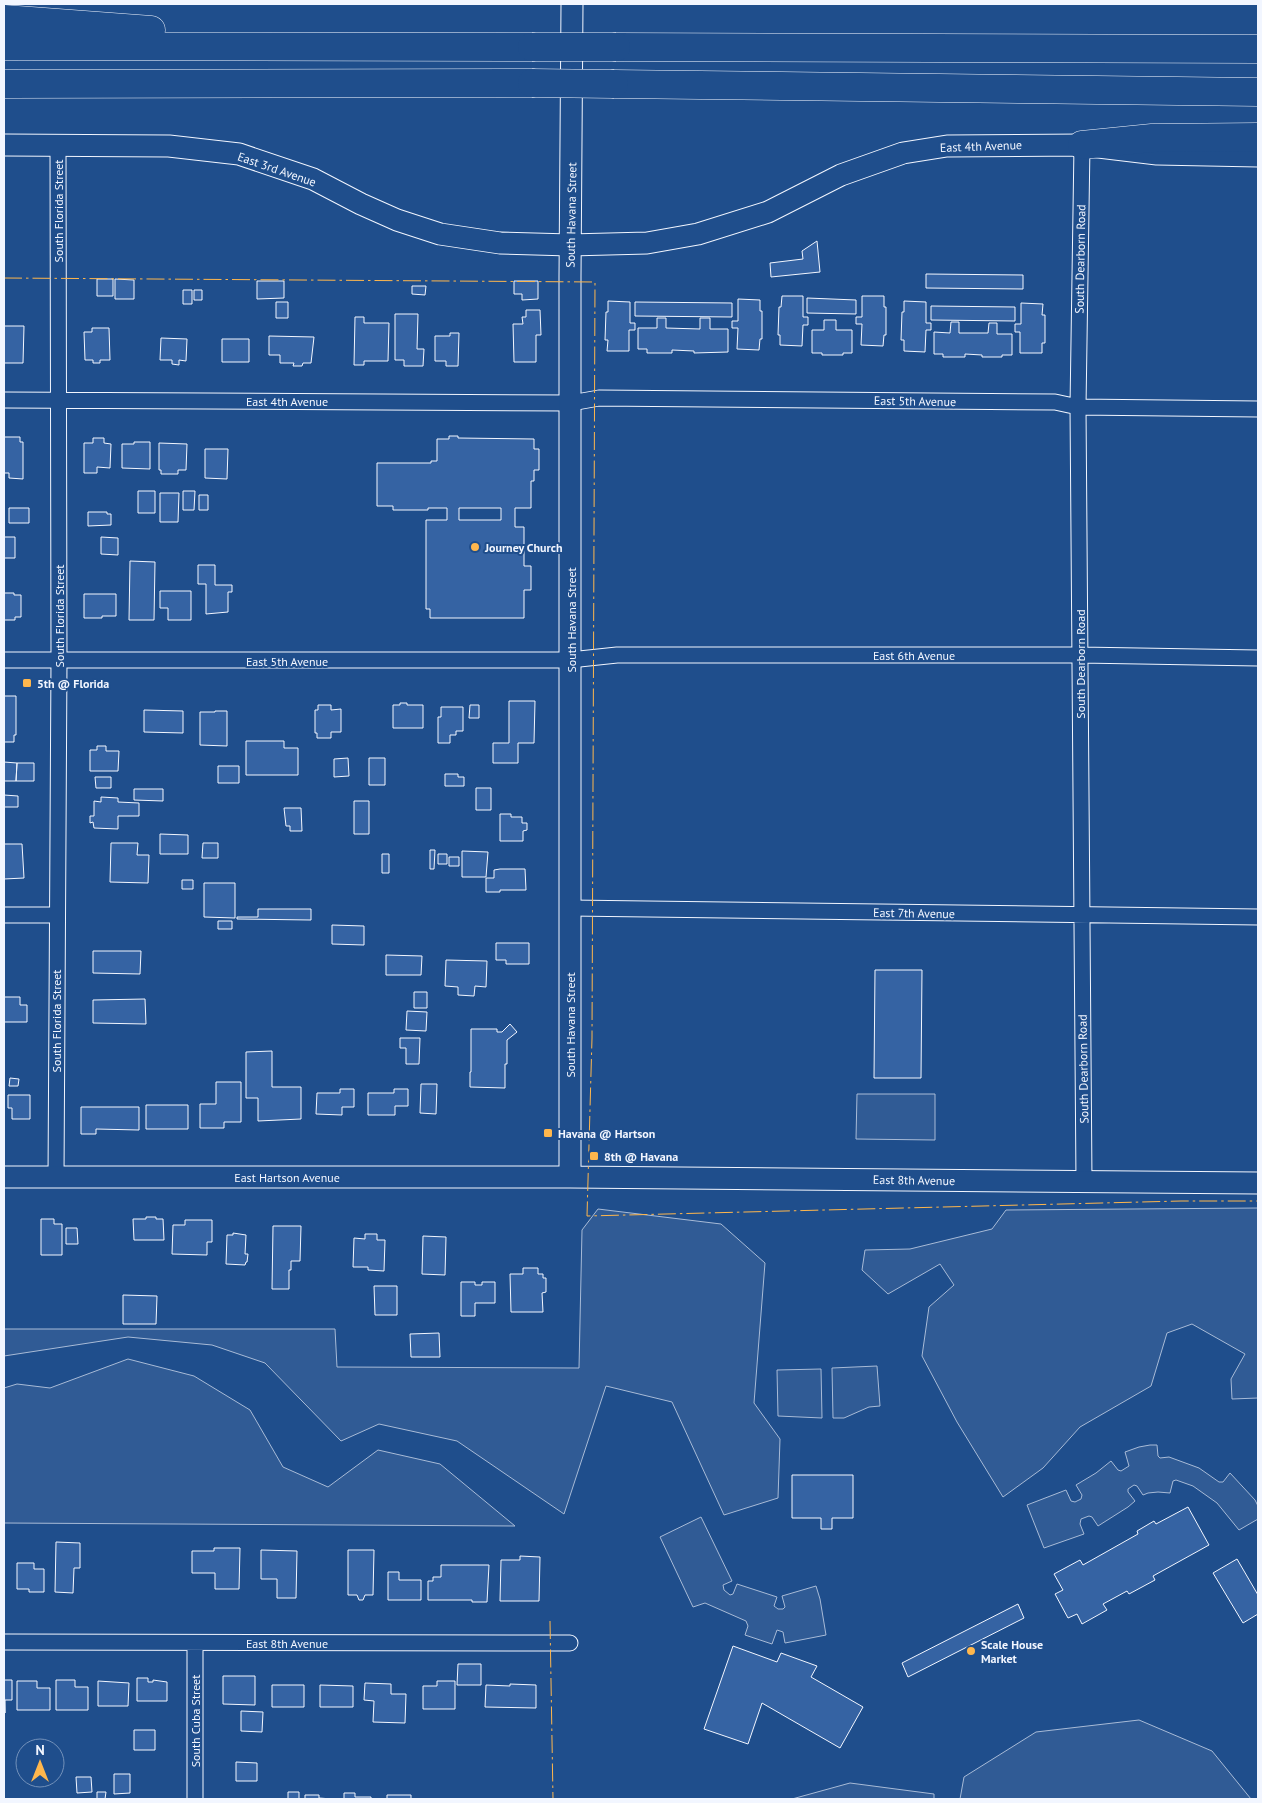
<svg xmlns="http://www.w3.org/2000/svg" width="1262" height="1803" viewBox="0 0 1262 1803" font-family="'PT Sans',sans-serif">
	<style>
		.built { fill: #305b95; stroke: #a8bbd7 }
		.building { fill: #3563a3; stroke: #f2f6ff; fill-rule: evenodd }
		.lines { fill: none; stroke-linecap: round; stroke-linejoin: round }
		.street-casing { stroke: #f2f6ff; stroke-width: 17 }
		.secondary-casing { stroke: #f2f6ff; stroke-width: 23 }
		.highway-casing { stroke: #f2f6ff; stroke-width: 29 }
		.street { stroke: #1f4e8c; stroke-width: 15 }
		.secondary { stroke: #1f4e8c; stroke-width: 21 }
		.highway { stroke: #1f4e8c; stroke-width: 28 }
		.highway-bridge-casing { stroke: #f2f6ff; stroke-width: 29; stroke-linecap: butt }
		.highway-bridge { stroke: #1f4e8c; stroke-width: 28 }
		.power { stroke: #ffb74d; stroke-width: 1; stroke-dasharray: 18 4 2.5 4; stroke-linecap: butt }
		.poi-dot { fill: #ffb74d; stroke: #1f4e8c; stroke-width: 2 }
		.labels { text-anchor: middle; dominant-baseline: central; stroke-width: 4; stroke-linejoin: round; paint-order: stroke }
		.street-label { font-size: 12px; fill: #f2f6ff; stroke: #1f4e8c }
		.poi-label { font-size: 12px; font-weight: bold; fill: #f2f6ff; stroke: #1f4e8c; text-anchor: start }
	</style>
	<rect width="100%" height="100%" fill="#1f4e8c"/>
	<!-- built -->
	<path class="built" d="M857 1094H935V1140L856 1139Z
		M1258 1208V1398L1232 1399 1231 1379 1245 1354 1192 1324 1167 1333 1151 1386 1080 1427 1043 1468 1003 1497 957 1422 922 1356 929 1307 954 1285 940 1264 888 1294 862 1270 865 1250 910 1249 992 1229 1006 1210Z
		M598 1209 721 1224 765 1263 754 1403 780 1439 778 1498 724 1515 672 1402 606 1386 564 1514 457 1441 379 1424 341 1441 265 1363 212 1345 128 1337 4 1356V1329H335L337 1367 579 1368 582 1230Z
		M128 1359 194 1376 250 1410 283 1467 328 1487 378 1450 440 1464 515 1526 4 1523V1388L17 1384 50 1388Z
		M877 1366 880 1406 869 1407 844 1418H833L832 1368Z
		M821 1369 822 1418 778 1416 777 1370Z
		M1150 1445H1157L1158 1456 1160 1458 1169 1457 1199 1468 1219 1482H1223L1230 1473 1255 1500 1258 1506V1519L1239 1530 1217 1503 1193 1486 1176 1480 1173 1481 1170 1493 1158 1492 1148 1493 1143 1495 1137 1486 1134 1485 1128 1489V1492L1135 1501 1128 1507 1098 1526 1092 1517 1089 1516 1081 1519 1080 1524 1084 1534 1044 1548 1027 1505 1066 1490 1071 1501 1075 1502 1081 1499 1082 1495 1076 1485 1096 1473 1111 1461 1118 1470 1121 1471 1129 1466 1125 1452 1139 1447Z
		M701 1517 732 1581 723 1585 724 1590 730 1595 733 1594 737 1584 777 1597 774 1606 778 1609H783L785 1607 782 1596 816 1586 820 1599 826 1635 785 1643 783 1632 777 1630 772 1644 745 1635 748 1626 746 1621 705 1603 693 1607 660 1537Z
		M1139 1720 1212 1751 1251 1799H960L964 1777 1036 1732Z
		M850 1783 934 1794V1799H792Z"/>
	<!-- building -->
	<path class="building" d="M817 241 820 272 771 277 770 263 803 259 802 251Z
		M926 274 1023 275V289L926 288Z
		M97 279H113V296H97Z
		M115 279 134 280V299H115Z
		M257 281H284V298L257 299Z
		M514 281H538V299L522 300V294H514Z
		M412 286H426L425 295 412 294Z
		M183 290H192V304H183Z
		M194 290H202V300H194Z
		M782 296H803V317H808V325H803L802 346 780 345V335H778L779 307H781Z
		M862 296H884V307H886V335H884L883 346 861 345 862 324H856V317H862Z
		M807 298 856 300V314L807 313Z
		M738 299 760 300V311H762V339H760L759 350 737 349 738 328H732V321H738Z
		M608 301 630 302V323H635V330H629V351H607L608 340H605L606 312H608Z
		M904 301 926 302V323H931V330H926L925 352 904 351V340H901L902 312H904Z
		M276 302H288V318H276Z
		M635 302 732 303V317L635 316Z
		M1021 303 1043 304 1042 315H1045V343H1042V353H1020V332H1015V324H1021Z
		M931 306 1015 307V321L931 320Z
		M526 310H540L541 335H536V362H514L513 324H523L522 317H526Z
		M395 314H418L417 349H424L423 366H404V360H395Z
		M355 317H364V323H389L388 361H364V365H354Z
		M657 318H666V328L700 329V318H710V329H728V352L694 353V351L672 350V353H647V349H638V328H657Z
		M824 320H836V330H852V353H843V355H822V353H812V330H824Z
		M951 322H959V333H988L989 323H997V334H1012V355H1002V357H982V355L965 354V357H943V354H934V332L950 333Z
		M4 326H24L23 363H4Z
		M92 328H109L110 360H100V363H93V360H85L84 332H92Z
		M450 333H459L458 366H446V361H435V336H450Z
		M269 336 314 337 311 363H303L302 366H293L294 363H280V355H269Z
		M161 338 187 339 186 361 179 360V365L172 364V360H160Z
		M222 339H249V362H222Z
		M449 436H458V438L534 439V449H539V470H534V481H531V508H515V527H524V566H531V590H524V618H430V609H426V520H447V508H428V510H393V506H377V463H431V461H437V439H449ZM459 508H501V520H459Z
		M4 437H20V442H23V479L9 478V473H4Z
		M93 438H104V443L111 444 110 468 97 467V473H84V443H93Z
		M134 442H150V469L122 468V444H134Z
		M159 443 187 444 186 470H178V474H161V470H159Z
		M205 449H228L227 479 205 478Z
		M138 491H155V513H138Z
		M183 491H195L194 510H183Z
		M160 493H179L178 522H160Z
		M199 495H208V510H199Z
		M9 508H29V523H9Z
		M88 512H107V514H111V525L88 526Z
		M4 537H15V558H4Z
		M101 537 118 538V555L101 554Z
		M130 561 155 562 154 620H129Z
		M198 565H215V585H232V592H228V612L206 614V584H198Z
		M160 591H191V620H168V608H160Z
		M4 593H14V595H21V617H15V620H4Z
		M84 594H116V616H102V618H84Z
		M4 696H16V735H14V742H4Z
		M509 701H535L534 743H518V763H493V743H509Z
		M400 703H407V705H423V728H393V705H400Z
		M318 705H331V710L341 709V732H331V738H317V733H315V710H318Z
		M470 705H479V718H469Z
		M441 707H463V731H456V735H450V743H438V717H441Z
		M144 710 183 711V733L144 732Z
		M215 711H227V746L200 745V712H215Z
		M246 741H284V748H298V775H246Z
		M97 746H106V751H119L118 771H90V750H97Z
		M348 758 349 776 334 777V759Z
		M369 758H385V785H369Z
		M4 762 17 763 16 781H4Z
		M17 763H34V781H16Z
		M218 766H239V783H218Z
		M445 774H458V777H464V786H445Z
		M95 777H111V788H96Z
		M476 788H491V810H476Z
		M134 789H163V801L134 800Z
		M4 795 18 796V807H4Z
		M101 797 118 798V802L139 803V816H118V829L94 828 93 822 90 823V816H94V801L101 802Z
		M354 801H369V834H354Z
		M284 808H301L302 831H290V826H286Z
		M500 814H511V817H522V823H527V830L523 831V841H500Z
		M160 834 188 835V854H160Z
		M111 843H138L137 855H149L148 883 110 882Z
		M203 843H218V858H202Z
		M4 844H22L24 878 4 879Z
		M430 850H435L434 869H430Z
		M462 851 488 852 486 877H462Z
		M382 854H389V873H382Z
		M438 854H447V864H438Z
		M449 857H459V866H449Z
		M500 869H525L526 890H500V892H486V878H494V870Z
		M182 880H193V889H182Z
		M204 883H235V918L204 917Z
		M258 909H311V920L237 919V917H258Z
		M218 921H232V929H218Z
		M332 925 364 926V945L332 944Z
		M496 943H529V964H506V960H496Z
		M93 951H141L140 974 93 973Z
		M386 955 422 956 421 975H386Z
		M446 960 487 961 486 987 475 986 474 996 458 995V987L445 986Z
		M875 970H922L921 1078H874Z
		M414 992H427V1008H414Z
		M4 997H20V1005H27V1022H4Z
		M145 999 146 1024 93 1023V1000Z
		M407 1011 427 1012 426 1031 406 1030Z
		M510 1024 517 1032 507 1040V1064H505V1088L470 1087V1072H471V1029H497V1032H502Z
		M400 1038H420L419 1064H406V1048H400Z
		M272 1051V1087H301V1119L258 1121V1098H246V1052Z
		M10 1078 19 1079 18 1086H9Z
		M216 1082H241V1122H224V1128H200V1104H216Z
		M421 1084H437L436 1114 420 1113Z
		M340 1089H354V1107H342V1115L316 1114 317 1093H340Z
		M394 1089H408V1106H395V1115H368V1093H394Z
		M8 1095H30V1119H12V1108H8Z
		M146 1105H188V1129H146Z
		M81 1107H139V1130L96 1129V1134H81Z
		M146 1217H156V1219H163L164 1240H134L133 1219H146Z
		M41 1219H54V1224H62V1255H41Z
		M185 1220H212V1242H207V1255L172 1254 173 1225H185Z
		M273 1226H301L300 1261H291V1270H289V1289H272Z
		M66 1228H77L78 1244H66Z
		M233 1233 246 1235 245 1254H248L247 1262H246L245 1265 226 1264 227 1235H233Z
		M365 1234H377V1240H385L384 1271 368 1270V1267H353L354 1238 365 1239Z
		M423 1236 446 1237 445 1275 422 1274Z
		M523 1268H538V1274H543V1278H546V1292L542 1293 543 1312H511L510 1274H523Z
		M461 1282H475V1285H482V1282H495V1303H475V1316H461Z
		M374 1286H397V1315H375Z
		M123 1295 157 1296 156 1324H123Z
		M439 1333 440 1357H411L410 1334Z
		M792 1475H853V1518H832V1529H821V1518H792Z
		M1188 1507 1209 1545 1153 1576 1155 1580 1129 1594 1127 1591 1103 1604 1107 1610 1082 1624 1077 1614 1068 1618 1055 1594 1063 1590 1054 1574 1080 1560 1083 1565 1138 1534 1137 1531 1154 1521 1156 1524Z
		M56 1542 80 1543V1568H74L73 1593 55 1592Z
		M214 1548H240L239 1589H215V1573H192V1551H214Z
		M261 1550 297 1551 296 1598H277V1579H261Z
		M348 1550H374L373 1595H365L363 1600H359L357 1595H348Z
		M520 1556 540 1557 539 1601H500L501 1560H520Z
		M1237 1559 1258 1595V1614L1243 1623 1213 1573Z
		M17 1563H34V1569H44V1592H29V1589H17Z
		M441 1565H489L487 1602H472V1600H428V1581H433V1577H441Z
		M388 1572H399V1580H421V1600H388Z
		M1018 1604 1024 1618 908 1677 902 1663Z
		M733 1646 777 1662 781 1653 817 1666 811 1677 863 1707 840 1748 762 1703 748 1744 704 1729Z
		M458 1664H481V1685H457Z
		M223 1676H255V1705L223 1704Z
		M137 1678H148V1682H153V1680L167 1682V1701H137Z
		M4 1680H12V1700H5V1713Z
		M56 1680H75V1687H88V1710H56Z
		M17 1681H37V1688H50V1710H17Z
		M98 1681 129 1683 128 1706H98Z
		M437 1681H455V1709H423V1686H437Z
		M365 1683 391 1684V1694H406L405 1723 373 1722 374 1701 364 1700Z
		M510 1684 536 1685V1708L485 1707 486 1685 510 1686Z
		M272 1685H304V1707H272Z
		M320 1685 353 1686V1707H320Z
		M241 1711 263 1712 262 1732 241 1731Z
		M134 1730H155V1750H134Z
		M236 1762 257 1763V1781H236Z
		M114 1774H130V1793L114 1794Z
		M76 1777H91L92 1792 77 1793Z
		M97 1792H106L105 1799H97Z
		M288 1792H299V1799H288Z
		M344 1793H355V1797H371V1799H344Z
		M305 1795H319V1798L332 1799H305Z
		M387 1795H411V1799H387Z"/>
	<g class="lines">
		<!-- street casing -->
		<g class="street-casing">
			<path id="street" d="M1082 145 1078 407 1084 1182
				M4 400 571 403 599 398 1055 402 1078 407 1258 409
				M4 660H570L617 655H1080L1258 658
				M570 908 1258 917
				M4 915H57
				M56 1178 59 661 58 145
				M4 1642 570 1643
				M195 1643V1799"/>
		</g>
		<!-- secondary casing -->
		<g class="secondary-casing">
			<path id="secondary" d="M4 145 169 146 239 154 313 179 361 204 397 220 440 234 500 243 570 245 647 243 698 234 768 212 841 175 903 153 947 146 1082 145 1157 154 1258 156
				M4 1177H570L1258 1183
				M570 1177V277L572 4"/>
		</g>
		<!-- highway casing -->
		<g class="highway-casing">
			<path id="highway" d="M4 19 151 30
				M4 46 532 47
				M616 47 1258 49
				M4 84 532 83
				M614 84 1258 92
				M1082 145 1152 138 1258 137"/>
		</g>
		<!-- street -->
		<use href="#street" class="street"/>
		<!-- secondary -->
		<use href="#secondary" class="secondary"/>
		<!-- highway -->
		<use href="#highway" class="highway"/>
		<!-- highway-bridge casing -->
		<g class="highway-bridge-casing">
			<path id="highway-bridge" d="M532 47H616
				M532 83 614 84"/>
		</g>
		<!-- highway-bridge -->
		<use href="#highway-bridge" class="highway-bridge"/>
		<!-- power -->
		<path class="power" d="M4 278 595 282 592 1038 587 1216 1181 1201H1258
			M550 1621 553 1799"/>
	</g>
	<!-- markers -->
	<g class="poi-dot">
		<circle cx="475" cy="547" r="5"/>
		<rect x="22" y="678" width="10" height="10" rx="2.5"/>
		<rect x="543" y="1128" width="10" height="10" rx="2.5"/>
		<rect x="589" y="1151" width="10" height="10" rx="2.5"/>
		<circle cx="971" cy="1651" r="5"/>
	</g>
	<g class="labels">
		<!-- street labels -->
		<g class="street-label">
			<text transform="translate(981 146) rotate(-2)">East 4th Avenue</text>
			<text transform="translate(277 169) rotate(19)">East 3rd Avenue</text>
			<text transform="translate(58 211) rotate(-90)">South Florida Street</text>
			<text transform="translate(571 215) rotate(-89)">South Havana Street</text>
			<text transform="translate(1080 259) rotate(-89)">South Dearborn Road</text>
			<text x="287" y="401">East 4th Avenue</text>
			<text transform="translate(915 401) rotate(1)">East 5th Avenue</text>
			<text transform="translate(59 616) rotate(-90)">South Florida Street</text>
			<text transform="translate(571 620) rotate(-90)">South Havana Street</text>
			<text x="914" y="655">East 6th Avenue</text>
			<text x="287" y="661">East 5th Avenue</text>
			<text transform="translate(1080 664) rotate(-90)">South Dearborn Road</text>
			<text transform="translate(914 913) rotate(1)">East 7th Avenue</text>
			<text transform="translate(56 1021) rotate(-90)">South Florida Street</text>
			<text transform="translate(570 1025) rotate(-90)">South Havana Street</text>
			<text transform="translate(1083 1069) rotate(-91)">South Dearborn Road</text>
			<text x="287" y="1177">East Hartson Avenue</text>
			<text transform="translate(914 1180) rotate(1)">East 8th Avenue</text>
			<text x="287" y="1643">East 8th Avenue</text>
			<text transform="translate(195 1721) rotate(-90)">South Cuba Street</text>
		</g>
		<!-- poi labels -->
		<g class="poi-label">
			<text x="485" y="547">Journey Church</text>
			<text x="37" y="683">5th @ Florida</text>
			<text x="558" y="1133">Havana @ Hartson</text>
			<text x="604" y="1156">8th @ Havana</text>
			<text x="981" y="1644">Scale House<tspan x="981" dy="14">Market</tspan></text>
		</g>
	</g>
	<!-- border -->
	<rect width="1262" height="1803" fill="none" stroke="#f2f6ff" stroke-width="10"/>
	<!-- north arrow -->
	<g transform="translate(40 1763)"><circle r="24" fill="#1f4e8c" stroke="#7391ba"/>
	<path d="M0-4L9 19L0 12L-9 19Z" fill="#ffb74d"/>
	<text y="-8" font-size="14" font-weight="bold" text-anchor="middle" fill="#f2f6ff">N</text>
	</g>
</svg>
